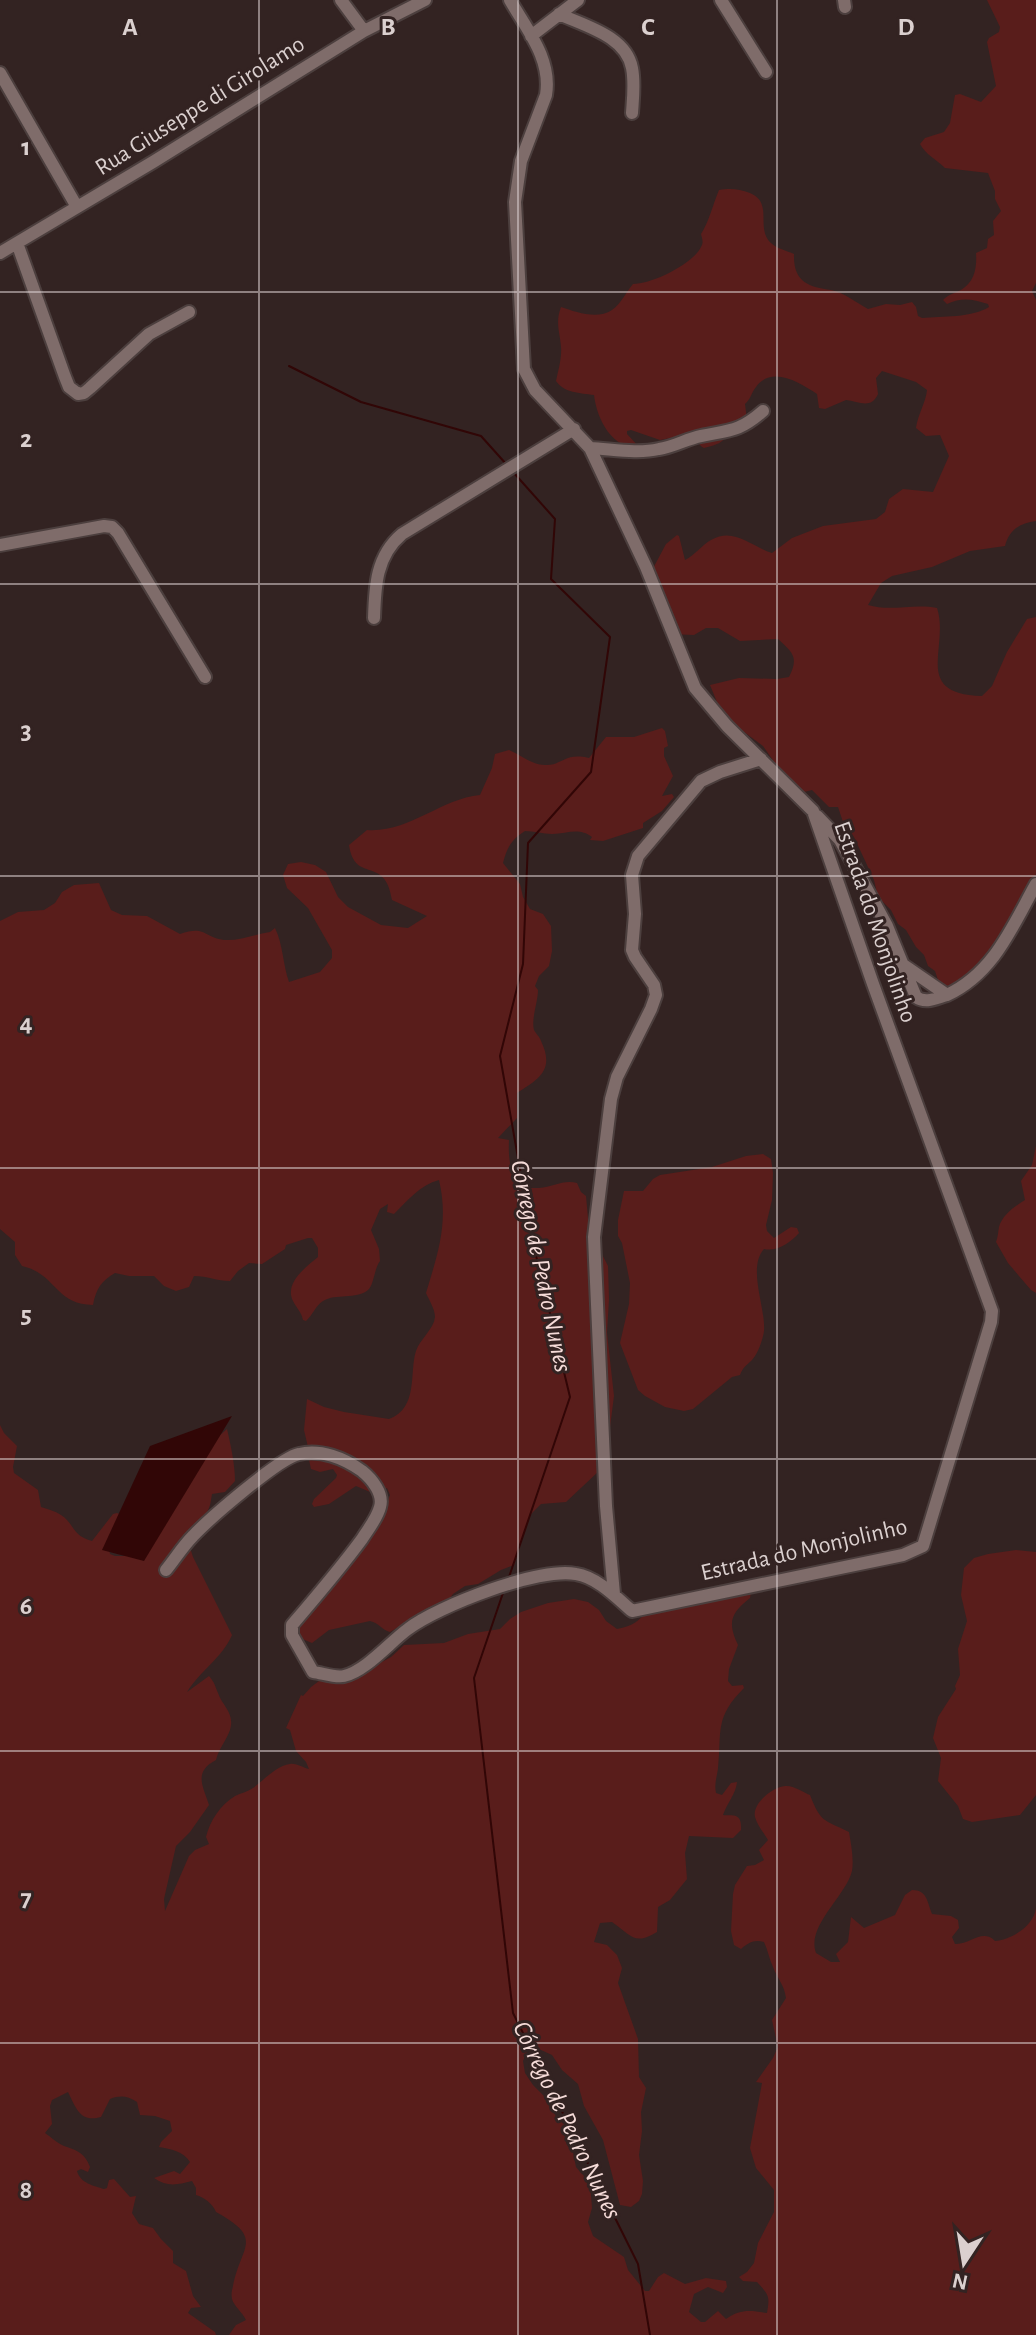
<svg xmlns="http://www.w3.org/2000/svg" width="1036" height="2335" viewBox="0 0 1036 2335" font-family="'Alegreya Sans',sans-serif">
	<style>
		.green { fill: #591d1b }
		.water { fill: #310606 }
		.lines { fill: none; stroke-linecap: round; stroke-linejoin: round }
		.stream { stroke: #310606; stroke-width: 2 }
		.minor-casing { stroke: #4c3f3e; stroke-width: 16 }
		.minor { stroke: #7f6c6a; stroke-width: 12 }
		.grid { fill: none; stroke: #dbd0cf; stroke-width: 2; stroke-opacity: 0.55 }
		.labels { text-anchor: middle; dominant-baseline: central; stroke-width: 6; stroke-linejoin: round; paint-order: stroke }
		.street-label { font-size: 24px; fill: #dbd0cf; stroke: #332322 }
		.water-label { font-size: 26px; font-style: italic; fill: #f5dbd8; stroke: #332322 }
		.grid-label { font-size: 26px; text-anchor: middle; font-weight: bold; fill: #dbd0cf; stroke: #332322; stroke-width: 6; stroke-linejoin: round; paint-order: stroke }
	</style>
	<rect width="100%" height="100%" fill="#332322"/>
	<!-- green -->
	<path class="green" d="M987 0H1036V283L1032 291 1036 300V521C1020 523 1009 530 1005 546L970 551 932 567 892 576 881 583 868 605C891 612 914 603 937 608 950 647 911 694 982 696L992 686 1007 652 1027 619 1036 617V873L1034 884 983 967 947 988 939 983 935 971 928 966 924 955 916 947 906 930 898 924 891 910 878 897 874 880 854 837 843 822 838 807H829L812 790 804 792 786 779 763 746 732 723 719 707 710 685 739 678 777 679 789 677C799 657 793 653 778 639L740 641 718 628H706L694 635 670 634C670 607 665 596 650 574L666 544 677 535 679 536 685 560C695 555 702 545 711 540 734 527 750 546 772 553L792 538 823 526 876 519 885 512 889 499 903 489 933 492 949 456 940 435 926 436 916 428C918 414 926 402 927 390L916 382 882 371 876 378 878 394C871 410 858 401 846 400L825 409 819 408 817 394C800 383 772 365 756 387 751 393 751 399 745 404L747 420 727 432C725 444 714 445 704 448 697 445 698 438 691 434L660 440 631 430 627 431V434L641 449C612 449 597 420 594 395 580 393 564 393 556 381 558 371 562 358 561 347 560 332 555 323 561 307 576 312 597 320 612 310 621 304 626 292 633 284 652 284 693 264 701 247 704 242 702 239 701 234 709 222 713 204 719 190 731 188 739 189 750 193 774 203 755 228 771 243 776 248 787 251 794 254 793 282 809 287 831 290 843 292 857 303 868 309L886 304 900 305 912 302 916 307 918 316 922 318C943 316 971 318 989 307L988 304C972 299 962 297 947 304L943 300C949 294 953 294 961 290 975 282 977 267 976 253L987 248 988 239 994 235 993 221 1001 211 995 199V191L988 173 945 168C937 160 925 154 920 144L925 138 944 132 950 123 955 95 960 94 981 102 996 86 987 42 989 38 999 32 1000 27Z
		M662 728 665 731 668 746 664 748V756L673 776 662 796 672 794 674 797 662 811 643 823V828L603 841 590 840 592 837C578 827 568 834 552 834 543 834 534 831 525 831 512 839 507 847 503 863L520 884 523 897 530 909 543 914 551 926 552 951 549 966 539 976 535 986 538 990C538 1002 531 1019 534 1030 536 1034 540 1037 541 1041 555 1070 539 1079 517 1093V1118L498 1138 509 1140C508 1161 510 1190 539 1188 553 1187 564 1179 577 1183L581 1192 586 1196 589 1229 608 1266 609 1299 607 1333 614 1396 608 1443 599 1471 566 1502 541 1504 531 1514 526 1526 514 1565 501 1570 478 1584 465 1586 453 1594 447 1602 431 1608 390 1632C382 1630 379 1623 370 1621L329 1630 312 1643 293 1635 288 1628 380 1520 390 1495 387 1488 375 1494 356 1486 329 1504 314 1507 312 1504 314 1499 336 1478 337 1475 333 1469 320 1472 311 1469 309 1460 315 1449 308 1447 304 1430 307 1399 324 1407 344 1412 389 1419C419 1408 409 1372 416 1351 420 1339 434 1329 435 1317 435 1309 429 1300 426 1293 438 1253 449 1222 439 1180 420 1185 408 1200 394 1214L387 1212 388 1204 380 1209 371 1230 379 1249 380 1261C374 1269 374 1285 368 1290 356 1300 336 1293 323 1301 315 1306 313 1315 306 1321L303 1320C301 1311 297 1309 293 1301 284 1283 306 1267 318 1257V1248L312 1238H308L286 1245 285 1249 262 1264 249 1263 238 1271 230 1281C217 1281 207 1276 194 1276L189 1287 176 1291 164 1286 154 1276H129L115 1273C101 1281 96 1289 93 1305 54 1304 57 1274 22 1266L15 1255V1242L0 1229V921L18 912 44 910 55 903 62 892 74 885 99 883 111 910 122 915 147 916 180 934C206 925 204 938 224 940 240 941 255 934 270 932L275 928C283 944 283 965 289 982L320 972 332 958V950L308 908 287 888 283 875 288 864 301 862 315 865 326 872 338 897 348 907 381 925 408 928 427 916 392 900C385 854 355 885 349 845L367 830C409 833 440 799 480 795L492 768 495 754 509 750C521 755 532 765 545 765 562 766 564 752 589 758L606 737H634Z
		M1036 1146V1293L1031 1290 1008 1263 996 1242C998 1237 998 1232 999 1227 1002 1215 1015 1206 1025 1200L1021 1181 1032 1165Z
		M763 1154 771 1159 773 1173 772 1200 766 1225 767 1231 774 1238 791 1227 797 1228 799 1233C790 1243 777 1252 764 1249 747 1268 766 1308 764 1331 763 1339 758 1354 752 1360 746 1366 743 1367 740 1375L732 1377 693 1409 684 1411 665 1407 645 1396 638 1390 620 1343 629 1304 630 1283 622 1243 618 1236V1220L624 1191H643L653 1179 660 1175 712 1167 746 1156Z
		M0 1425 4 1433 17 1446 13 1467 14 1473 38 1490 41 1507C47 1509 55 1511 61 1515 74 1523 72 1536 92 1541L113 1514 117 1513 124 1516 109 1548 110 1554 115 1556H130L218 1437 227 1429C231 1446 235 1465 235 1481L225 1492 212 1494C211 1499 211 1503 209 1508 199 1531 182 1525 193 1557L232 1635C222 1658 200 1671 187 1692L209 1676C215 1683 215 1686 218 1693 223 1707 235 1713 230 1730 226 1741 219 1748 216 1760 193 1772 203 1786 209 1805L190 1832 176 1846 164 1899 165 1911 189 1856 195 1850 209 1844 206 1837C210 1821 220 1805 235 1796 241 1793 247 1792 253 1788 264 1780 276 1766 290 1764 297 1763 303 1768 309 1769L306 1762 296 1751 290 1730 286 1728 301 1695 303 1696 311 1687 319 1681 380 1663 391 1657 404 1645 444 1643 468 1634 500 1629 510 1619 521 1612 548 1603 574 1599 588 1602 599 1610 606 1621 617 1629C633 1626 640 1621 649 1608L734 1597 751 1592 750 1598C731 1613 727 1622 738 1645L729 1669 728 1681 732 1686 743 1685 744 1688C714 1718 722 1731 718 1768 717 1777 714 1784 716 1793L722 1795 731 1783 737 1782C736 1794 727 1803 723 1815 733 1816 742 1812 741 1830L733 1838 689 1836 685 1853 687 1879 670 1900 658 1907 657 1932C634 1946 631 1935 612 1922L600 1923 594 1942 607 1945 617 1955 622 1968 618 1983 638 2039 639 2077 646 2088 641 2112 642 2131 639 2155 643 2181 642 2194 639 2201 631 2207 620 2205 603 2140 584 2106 578 2084 562 2070 552 2055 541 2050 528 2049 523 2061 525 2073 533 2085 543 2095 557 2118 568 2128 576 2167 590 2183 592 2208 588 2222 593 2236 624 2257 628 2270 645 2291H649L658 2277 664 2273 685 2284 706 2278 726 2281 727 2287 723 2293 708 2287 694 2294 689 2312 701 2322H705L718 2311 726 2319C740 2309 750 2310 767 2313 770 2296 769 2295 757 2282L743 2281 739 2277 747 2272 754 2263 758 2243 774 2212V2190L756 2168 750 2148 762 2083 756 2082 773 2058 778 2047 772 2020 786 1998C784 1984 778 1980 773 1967 769 1959 768 1950 764 1942 754 1939 748 1943 741 1949L734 1945 731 1931 733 1894 735 1885 747 1866 755 1865 764 1860 759 1850 768 1840C764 1833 757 1825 755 1817 752 1803 773 1787 785 1786 793 1785 803 1792 810 1795 821 1823 823 1819 849 1832 851 1844 854 1859 852 1871 846 1896 806 1926 816 1953L831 1962H840L836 1954 848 1942 851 1917 864 1928 895 1915 905 1895 912 1890C927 1890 927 1901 932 1914L951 1916 958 1920 959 1928 952 1937 955 1944C970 1945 982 1928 995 1941 1011 1940 1034 1926 1036 1908V2335H229L236 2325 246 2320C243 2313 234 2306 232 2299 231 2294 232 2290 233 2286 241 2245 265 2239 216 2212 213 2204 204 2197 196 2195V2188L192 2181C177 2185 167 2187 154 2178L174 2171 180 2174 190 2162C183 2151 171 2149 159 2147L161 2142 172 2131 170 2121 155 2116 140 2115 137 2102C127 2096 121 2095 110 2099L101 2117C80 2123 76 2108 68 2092L52 2100 50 2106 52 2124 45 2133C51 2137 59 2145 67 2147 79 2151 85 2154 90 2167L88 2172 81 2169 77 2171C80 2183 94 2186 104 2189L107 2188 109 2180 114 2179 130 2197 136 2196 132 2213 139 2224 153 2228 161 2239 173 2251V2263L186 2271 193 2296 201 2307 191 2308 188 2313 215 2332 216 2335H0Z
		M1016 1550 1036 1552V1795L1020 1815 972 1822 963 1819 958 1806 938 1781 941 1758 933 1738 938 1717 956 1689 955 1686 960 1675 958 1649 967 1621 961 1595 964 1568 974 1558 988 1554Z"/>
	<!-- water -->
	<path class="water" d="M232 1416 144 1561 102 1550 150 1446Z"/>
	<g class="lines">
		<!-- stream -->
		<path class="stream" d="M289 366 361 402 481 436 507 465
			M508 1580 570 1397 533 1243 500 1056 523 964 528 843 591 772 610 637 551 579 555 519 514 473
			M504 1590 474 1678 513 2013 638 2264 650 2335"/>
		<!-- minor casing -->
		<g class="minor-casing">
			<path id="minor" d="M341 0 364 31
				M721 0 766 72
				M844 0 845 7
				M559 14C585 26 626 36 632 68 635 83 633 98 632 113
				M531 36 578 0
				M0 73 77 207
				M17 243 65 377 69 387 78 394 84 393 90 388 149 334 189 312
				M0 253 153 162 364 31 425 0
				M590 448C612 449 637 454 659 449 674 447 686 439 701 436 730 430 739 432 763 411
				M0 545 104 526 112 527 118 533 205 677
				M374 618C375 586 376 556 402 534L574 429
				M817 816 840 840 887 926 916 997C926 1004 936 998 947 995
				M902 964 947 995C994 973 1012 927 1036 884
				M166 1570C175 1559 183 1546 193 1536 209 1519 279 1458 299 1454 321 1449 344 1458 362 1471 372 1479 384 1494 380 1507 377 1519 368 1529 362 1539 340 1569 316 1597 292 1625V1635L313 1672C322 1673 335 1678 344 1676 366 1671 390 1642 408 1629 438 1606 539 1567 576 1574 597 1577 617 1598 632 1611L903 1555 923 1546 991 1322 992 1311 873 984 813 811 727 726 695 688 646 567 590 448 535 390 524 369 515 202 521 161 546 95C552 59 527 30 510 0
				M614 1594 606 1506 594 1237 611 1099 617 1077 651 1009 656 995 654 985 635 957 632 950 635 914 632 875 638 856 701 781 720 772 761 759"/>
		</g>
		<!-- minor -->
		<use href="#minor" class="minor"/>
	</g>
	<!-- grid -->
	<path class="grid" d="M259 0V2335M518 0V2335M777 0V2335M0 292H1036M0 584H1036M0 876H1036M0 1168H1036M0 1459H1036M0 1751H1036M0 2043H1036"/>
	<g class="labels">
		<!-- street labels -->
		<g class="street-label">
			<text transform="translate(200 106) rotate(-32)">Rua Giuseppe di Girolamo</text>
			<text transform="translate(875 922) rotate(71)">Estrada do Monjolinho</text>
			<text transform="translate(804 1550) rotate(-13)">Estrada do Monjolinho</text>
		</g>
		<!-- water labels -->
		<g class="water-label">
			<text transform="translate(541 1266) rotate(78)">Córrego de Pedro Nunes</text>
			<text transform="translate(567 2120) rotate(64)">Córrego de Pedro Nunes</text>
		</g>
	</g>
	<g class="grid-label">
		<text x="130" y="35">A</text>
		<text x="388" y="35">B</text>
		<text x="648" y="35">C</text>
		<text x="906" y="35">D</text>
		<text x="26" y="155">1</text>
		<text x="26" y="447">2</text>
		<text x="26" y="739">3</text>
		<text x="26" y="1031">4</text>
		<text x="26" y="1323">5</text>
		<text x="26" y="1614">6</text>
		<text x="26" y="1906">7</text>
		<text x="26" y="2198">8</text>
	</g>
	<!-- north arrow -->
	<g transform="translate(964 2263) rotate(192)" stroke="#332322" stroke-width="6" paint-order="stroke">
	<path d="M0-6L14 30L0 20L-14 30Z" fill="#dbd0cf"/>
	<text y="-12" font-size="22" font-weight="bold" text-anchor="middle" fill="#dbd0cf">N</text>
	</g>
</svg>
